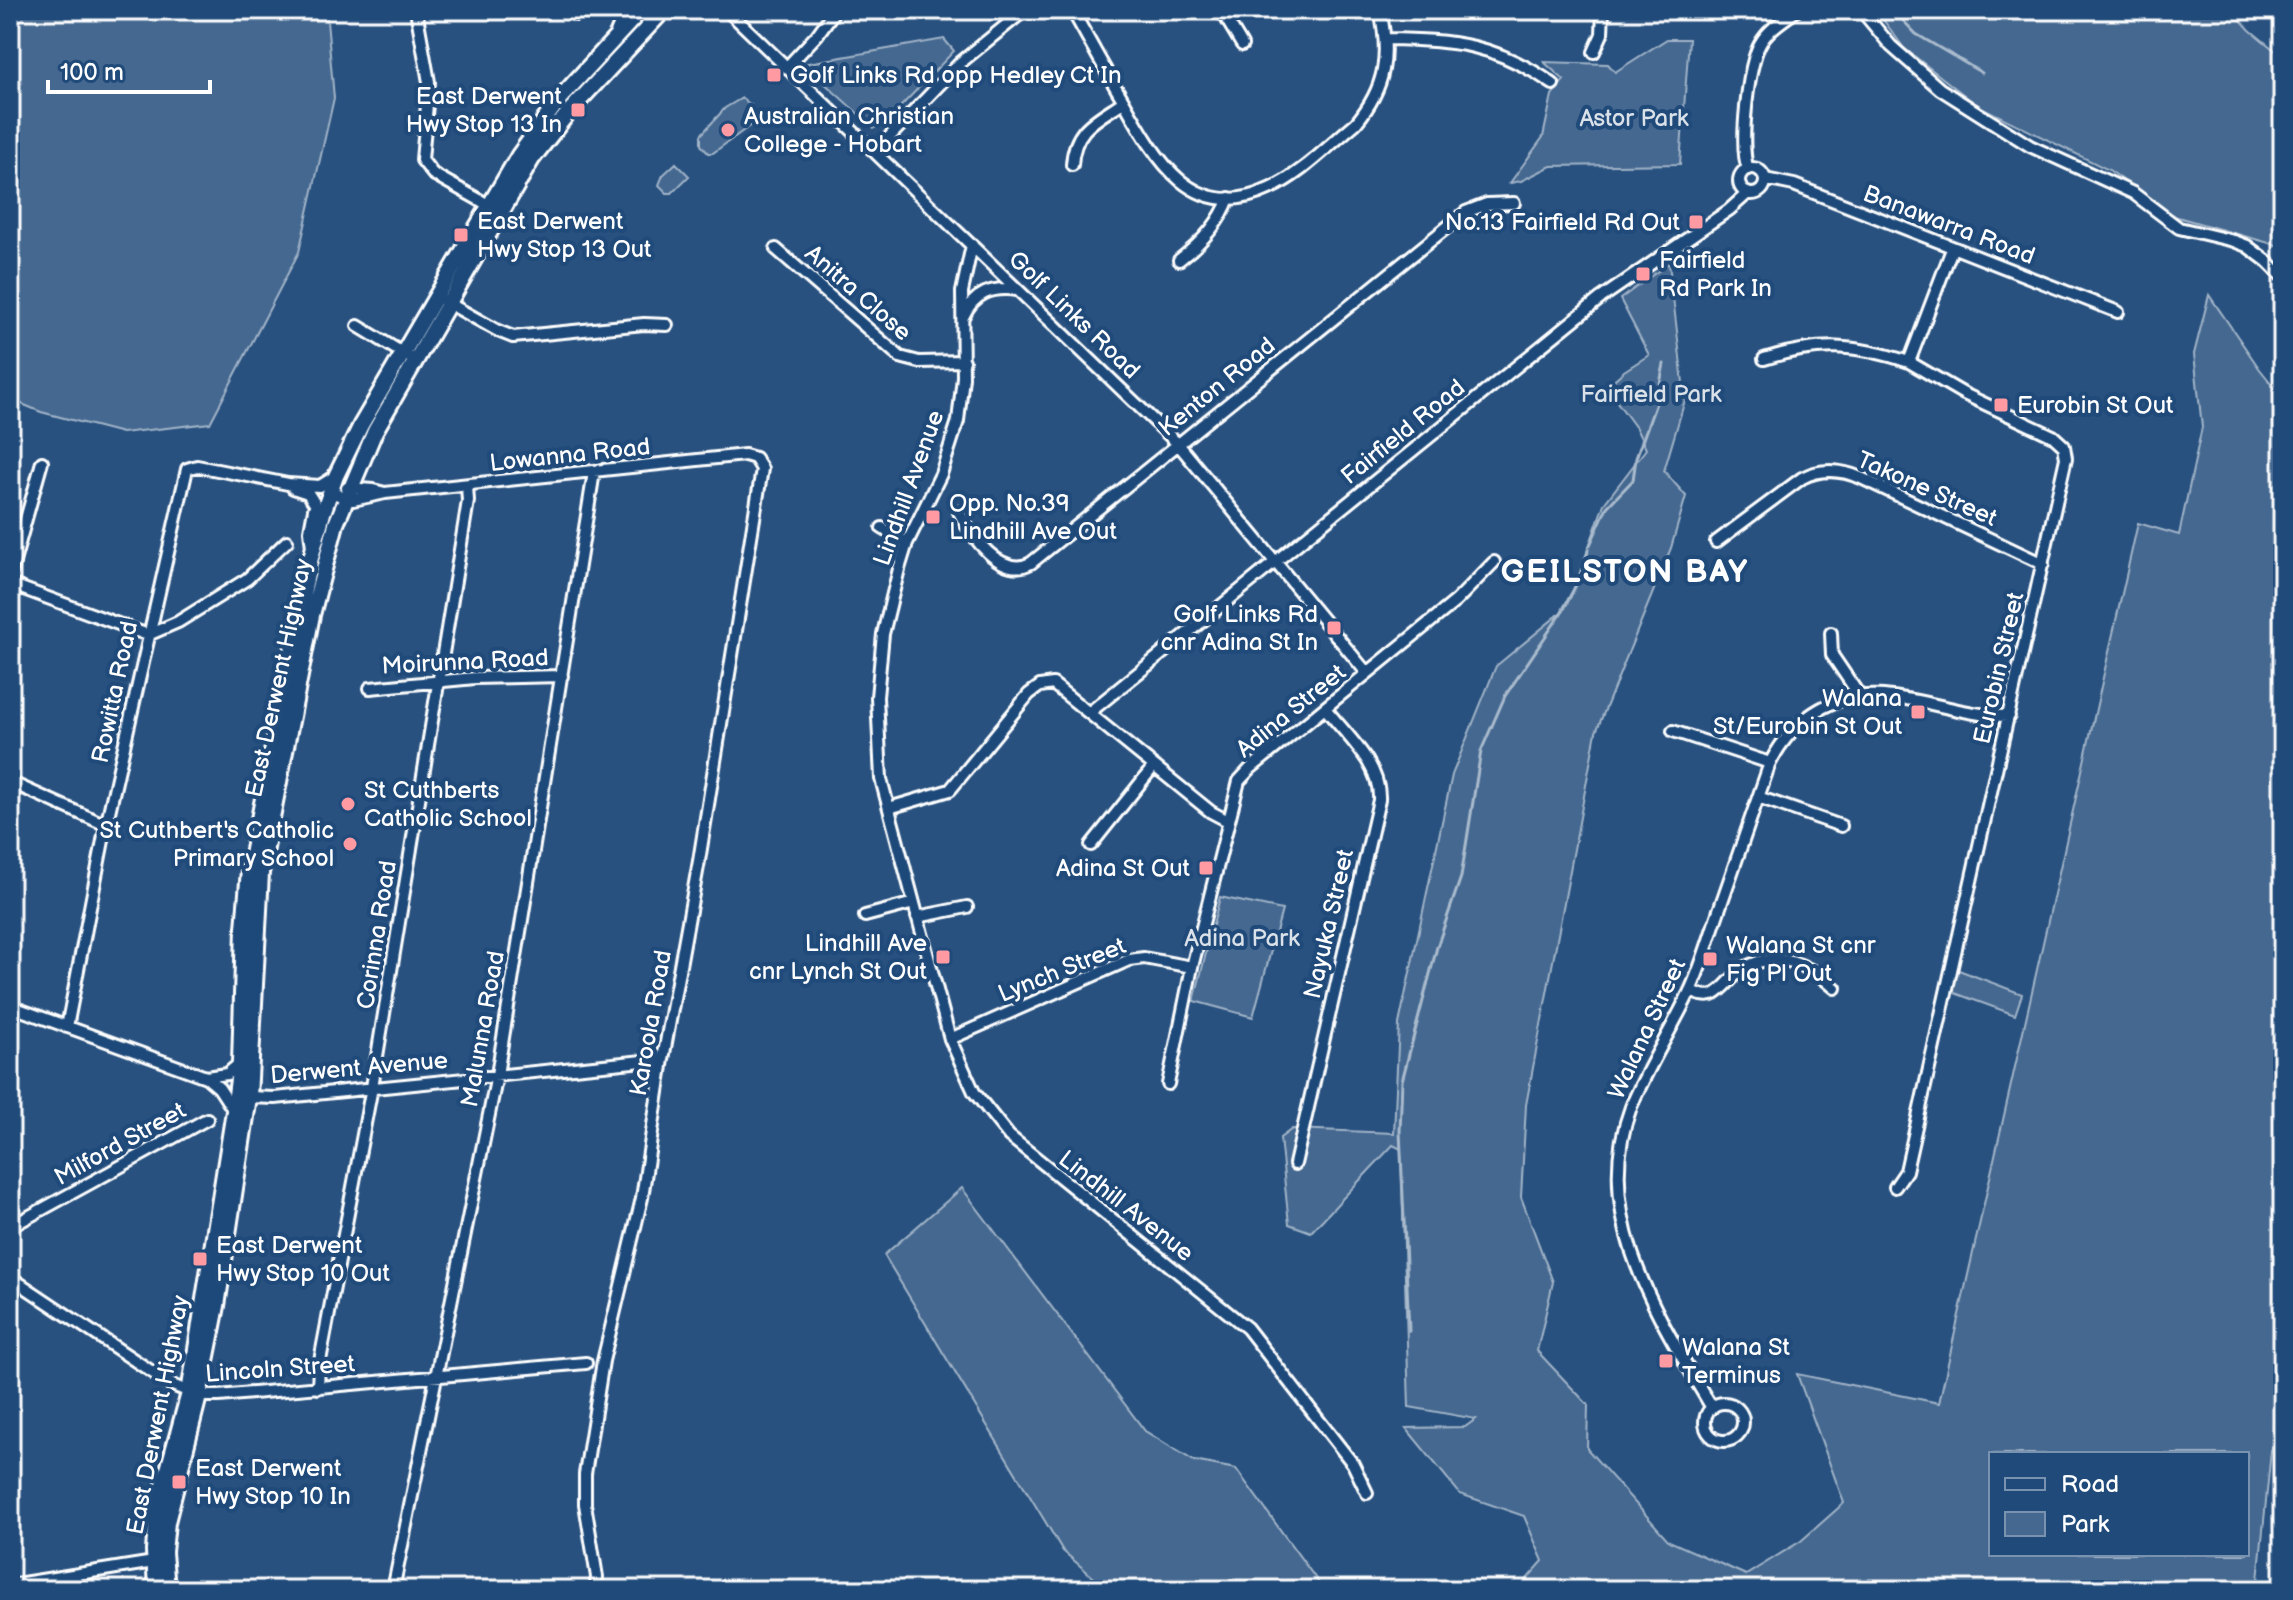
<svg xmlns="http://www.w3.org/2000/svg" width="2293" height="1600" viewBox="0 0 2293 1600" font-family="'Balsamiq Sans',sans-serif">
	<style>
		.green { fill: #446890; stroke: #a2b4c8; stroke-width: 2; fill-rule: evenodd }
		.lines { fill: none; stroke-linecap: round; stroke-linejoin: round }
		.stream { stroke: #aabbcd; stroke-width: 3 }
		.minor-casing { stroke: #fff; stroke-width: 16 }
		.major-casing { stroke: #fff; stroke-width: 20 }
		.minor { stroke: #1f4a7a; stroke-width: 10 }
		.major { stroke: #1f4a7a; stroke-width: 14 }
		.poi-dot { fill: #ff9aa2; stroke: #1f4a7a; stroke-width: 3 }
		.labels { text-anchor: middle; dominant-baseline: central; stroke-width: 8; stroke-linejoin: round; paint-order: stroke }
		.poi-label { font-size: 24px; fill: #fff; stroke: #1f4a7a; text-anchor: start }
		.park-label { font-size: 24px; fill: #dae1e9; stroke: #1f4a7a }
		.street-label { font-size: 24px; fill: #fff; stroke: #1f4a7a }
		.district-label { font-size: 32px; font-weight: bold; letter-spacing: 2px; fill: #fff; stroke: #1f4a7a }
	</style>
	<rect width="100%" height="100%" fill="#28517f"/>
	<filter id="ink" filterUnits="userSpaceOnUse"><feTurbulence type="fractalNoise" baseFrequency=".0125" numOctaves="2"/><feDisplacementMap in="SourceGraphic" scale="16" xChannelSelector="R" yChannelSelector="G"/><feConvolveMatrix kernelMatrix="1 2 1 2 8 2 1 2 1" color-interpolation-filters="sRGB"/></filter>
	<g filter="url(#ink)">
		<!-- green -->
		<path class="green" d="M10 10H326L334 98 299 252 210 423 122 433 41 412 10 399Z
			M1876 10H2232L2250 30 2283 57V247L2174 216 2109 170 1977 105 1904 48Z
			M944 39 954 51 882 126 874 128 803 64Z
			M1667 39H1689L1680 164 1551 166 1521 181 1510 183 1543 137 1552 95 1564 80 1544 62 1608 64 1615 72Z
			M742 98 751 105 755 122 713 153H708L701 145V135L725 108Z
			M676 163 689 176 672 193H667L659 185 663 175Z
			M1669 263 1685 400 1664 471 1686 496 1671 548 1596 732 1526 1105 1521 1197 1553 1282 1537 1351 1588 1405 1587 1449 1669 1541 1746 1575 1801 1541 1844 1503 1797 1374 1939 1403 2138 523 2179 535 2202 427 2194 354 2209 295 2259 368 2283 398V533L2276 555 2283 567V1332L2257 1590H1517L1543 1561 1524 1516 1460 1494 1406 1428 1465 1427 1476 1419 1409 1407 1401 1149 1393 1145 1311 1232 1289 1224 1280 1138 1292 1129 1394 1133 1399 1024 1452 775 1496 666 1564 610 1573 592 1604 504 1646 449 1636 428 1606 387 1624 371 1649 355 1620 299ZM1991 1454H2247V1554H1991Z
			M1220 897 1282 910 1253 1017 1194 1001Z
			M1956 969 2022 994 2015 1015 1952 992Z
			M962 1188 1145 1431 1194 1461 1236 1469 1324 1590H1108L1063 1551 884 1255Z"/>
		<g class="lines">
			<!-- stream -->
			<path class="stream" d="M1893 10 1916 34 1982 73
				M1590 545 1607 507 1633 480 1636 458 1656 403 1664 364
				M1409 1331 1400 1131 1402 1081 1437 947 1461 877 1481 751 1505 696 1560 615 1585 568 1588 550"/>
			<!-- minor casing -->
			<g class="minor-casing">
				<path id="minor" d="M416 10 429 82 422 160 433 174 492 207
					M571 10 576 15
					M727 10 1178 444 1367 673
					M1072 10C1089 40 1105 70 1123 100 1155 157 1192 225 1269 189 1301 175 1329 145 1356 123 1386 87 1390 55 1380 10
					M1221 10 1242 45
					M1861 10 1891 46 1940 89 2030 146 2133 193 2179 228 2234 241 2247 246 2267 261 2283 277
					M616 33 626 10
					M1386 39C1454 40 1496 44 1553 84
					M1594 52 1602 34 1603 10
					M787 67 817 35 835 10
					M875 152 960 63 1025 10
					M1072 165C1074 128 1096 120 1123 102
					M1739 181a13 13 0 1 1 26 0a13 13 0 1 1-26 0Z
					M1748 169C1739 146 1748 65 1760 44 1768 29 1784 20 1797 10
					M1765 179 1794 185 2118 312
					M972 245 962 292 963 377 958 421 941 474 907 543 899 569 883 634 877 697 881 779 950 1039 974 1092 1009 1136 1247 1328 1353 1464 1367 1493
					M776 249 900 357 919 362 964 361
					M1179 260C1200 244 1220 223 1229 198
					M443 300 498 331 513 337 644 324 667 325
					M963 317C974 293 992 286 1018 290
					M358 326 414 360
					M1764 359C1818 342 1855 344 1909 362
					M293 488 308 493 315 504 310 531 312 547
					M347 488 373 490 385 493
					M330 492 353 500 385 493 745 455 755 458 762 469 699 861 663 1059 642 1198 603 1361 585 1474V1504L597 1577 595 1590
					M959 512C971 536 1001 579 1031 563L1466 212 1487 204 1514 203
					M882 528 907 543
					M1716 542 1802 478C1821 468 1842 470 1861 478L2043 564
					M10 576 42 462
					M10 584 148 635 178 622 247 579 287 541
					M1831 633 1832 655 1859 695
					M370 688 475 678 562 676
					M1090 712 1601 298 1729 210 1748 193
					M1673 731 1770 763
					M10 782 106 825
					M1758 797 1841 826
					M889 808 950 790 1029 694 1040 686 1053 684 1211 812 1228 821
					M1091 845 1154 766
					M865 916 914 903
					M917 917 967 907
					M1690 991C1698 994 1706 998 1715 994 1725 989 1733 975 1743 969 1776 948 1810 965 1835 988
					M10 1006 206 1077 219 1088 234 1111
					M67 1027 105 830 187 469 197 466 288 484 320 486 336 476
					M950 1039 1129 960 1144 958 1192 967
					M206 1077 227 1074 240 1063
					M1168 1084 1192 967 1239 781 1251 768 1456 601 1494 562
					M249 1097 275 1098 663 1059
					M1295 1164 1379 800C1381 764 1345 734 1325 708
					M1895 1187 1906 1171 2066 458 2064 446 2053 436 1964 394 1909 362 1952 249
					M10 1227 207 1119
					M10 1277 170 1384 199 1396H219L586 1363
					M318 1388 319 1366 372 1087 468 501 467 486
					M1705 1422a19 19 0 1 1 38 0a19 19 0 1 1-38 0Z
					M1712 1408C1659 1318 1590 1216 1631 1107 1647 1068 1671 1031 1689 993 1701 968 1709 939 1718 913 1735 863 1753 813 1770 763 1782 740 1797 722 1820 709 1879 675 1946 717 2009 716
					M10 1585 154 1562
					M393 1590 497 1075 594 472"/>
			</g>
			<!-- major casing -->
			<g class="major-casing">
				<path id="major" d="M156 1590 154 1551 157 1510 189 1393 234 1111 240 1063 244 928 249 870 308 569 323 513 336 476 361 425 519 155 561 97 641 10
					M167 1590 164 1552 167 1522 199 1396 217 1306 249 1097 261 873 312 615 336 524 375 431 532 159 568 113 664 10"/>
			</g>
			<!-- minor -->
			<use href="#minor" class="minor"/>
			<!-- major -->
			<use href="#major" class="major"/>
		</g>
	</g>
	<!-- markers -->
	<g class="poi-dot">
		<rect x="766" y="67" width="16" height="16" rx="4"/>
		<rect x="570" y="102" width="16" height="16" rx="4"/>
		<circle cx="728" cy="130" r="8"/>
		<rect x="1688" y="214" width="16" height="16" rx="4"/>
		<rect x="453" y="227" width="16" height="16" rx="4"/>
		<rect x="1635" y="266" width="16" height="16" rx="4"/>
		<rect x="1993" y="397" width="16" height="16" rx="4"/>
		<rect x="925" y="509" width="16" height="16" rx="4"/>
		<rect x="1326" y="620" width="16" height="16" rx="4"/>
		<rect x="1910" y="704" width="16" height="16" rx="4"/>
		<circle cx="348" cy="804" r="8"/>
		<circle cx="350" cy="844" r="8"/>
		<rect x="1198" y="860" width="16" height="16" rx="4"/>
		<rect x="935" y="949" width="16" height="16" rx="4"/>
		<rect x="1702" y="951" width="16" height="16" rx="4"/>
		<rect x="192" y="1251" width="16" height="16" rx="4"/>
		<rect x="1658" y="1353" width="16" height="16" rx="4"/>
		<rect x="171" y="1474" width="16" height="16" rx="4"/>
	</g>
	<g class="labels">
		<!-- poi labels -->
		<g class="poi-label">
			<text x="790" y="75">Golf Links Rd opp Hedley Ct In</text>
			<text x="562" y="96" text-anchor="end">East Derwent<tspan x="562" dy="28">Hwy Stop 13 In</tspan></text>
			<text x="744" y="116">Australian Christian<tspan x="744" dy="28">College - Hobart</tspan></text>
			<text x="477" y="221">East Derwent<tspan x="477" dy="28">Hwy Stop 13 Out</tspan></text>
			<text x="1680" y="222" text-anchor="end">No.13 Fairfield Rd Out</text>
			<text x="1659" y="260">Fairfield<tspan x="1659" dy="28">Rd Park In</tspan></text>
			<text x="2017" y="405">Eurobin St Out</text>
			<text x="949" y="503">Opp. No.39<tspan x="949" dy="28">Lindhill Ave Out</tspan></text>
			<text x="1318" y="614" text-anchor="end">Golf Links Rd<tspan x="1318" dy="28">cnr Adina St In</tspan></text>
			<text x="1902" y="698" text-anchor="end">Walana<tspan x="1902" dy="28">St/Eurobin St Out</tspan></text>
			<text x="364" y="790">St Cuthberts<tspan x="364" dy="28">Catholic School</tspan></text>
			<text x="334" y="830" text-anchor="end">St Cuthbert's Catholic<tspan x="334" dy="28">Primary School</tspan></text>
			<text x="1190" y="868" text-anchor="end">Adina St Out</text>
			<text x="927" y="943" text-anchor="end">Lindhill Ave<tspan x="927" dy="28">cnr Lynch St Out</tspan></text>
			<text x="1726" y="945">Walana St cnr<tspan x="1726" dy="28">Fig Pl Out</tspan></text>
			<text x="216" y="1245">East Derwent<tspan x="216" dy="28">Hwy Stop 10 Out</tspan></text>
			<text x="1682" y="1347">Walana St<tspan x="1682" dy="28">Terminus</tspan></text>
			<text x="195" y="1468">East Derwent<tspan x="195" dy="28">Hwy Stop 10 In</tspan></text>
		</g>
		<!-- park labels -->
		<g class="park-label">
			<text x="1634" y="118">Astor Park</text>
			<text x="1651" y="394">Fairfield Park</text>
			<text x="1242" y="938">Adina Park</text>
		</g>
		<!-- street labels -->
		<g class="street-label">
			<text transform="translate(1949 225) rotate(21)">Banawarra Road</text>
			<text transform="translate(858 293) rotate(41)">Anitra Close</text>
			<text transform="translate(1074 315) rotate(44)">Golf Links Road</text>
			<text transform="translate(1217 387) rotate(-39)">Kenton Road</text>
			<text transform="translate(1403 432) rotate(-39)">Fairfield Road</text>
			<text transform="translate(570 455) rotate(-6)">Lowanna Road</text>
			<text transform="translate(909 488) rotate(-70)">Lindhill Avenue</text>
			<text transform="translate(1927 489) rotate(24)">Takone Street</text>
			<text transform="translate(465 662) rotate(-3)">Moirunna Road</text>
			<text transform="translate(1999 668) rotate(-77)">Eurobin Street</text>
			<text transform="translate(279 678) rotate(-78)">East Derwent Highway</text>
			<text transform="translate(115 692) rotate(-78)">Rowitta Road</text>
			<text transform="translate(1291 711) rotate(-39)">Adina Street</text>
			<text transform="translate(1329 924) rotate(-77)">Nayuka Street</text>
			<text transform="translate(377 935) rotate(-81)">Corinna Road</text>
			<text transform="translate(1062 970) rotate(-22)">Lynch Street</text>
			<text transform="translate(651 1023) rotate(-80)">Karoola Road</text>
			<text transform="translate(483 1029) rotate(-80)">Malunna Road</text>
			<text transform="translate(1647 1029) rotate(-65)">Walana Street</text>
			<text transform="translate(359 1068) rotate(-5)">Derwent Avenue</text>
			<text transform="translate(120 1144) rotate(-29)">Milford Street</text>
			<text transform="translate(1126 1206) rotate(38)">Lindhill Avenue</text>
			<text transform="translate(280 1369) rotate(-4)">Lincoln Street</text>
			<text transform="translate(158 1415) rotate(-79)">East Derwent Highway</text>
		</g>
		<!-- district labels -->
		<g class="district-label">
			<text x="1625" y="572">GEILSTON BAY</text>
		</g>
	</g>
	<!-- margin -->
	<rect width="2293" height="1600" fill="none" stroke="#1f4a7a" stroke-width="40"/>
	<rect x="20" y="20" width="2253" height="1560" fill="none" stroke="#fff" stroke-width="3" filter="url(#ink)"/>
	<!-- legend -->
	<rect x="1989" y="1452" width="260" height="104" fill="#1f4a7a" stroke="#7992af" stroke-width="2"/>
	<rect x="2005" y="1478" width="40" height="12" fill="#1f4a7a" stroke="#7992af" stroke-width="2"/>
	<text x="2061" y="1492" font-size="24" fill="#ffffff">Road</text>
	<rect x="2005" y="1512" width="40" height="24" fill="#446890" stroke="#7992af" stroke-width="2"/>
	<text x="2061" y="1532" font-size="24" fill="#ffffff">Park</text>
	<!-- scale -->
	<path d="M48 80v12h162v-12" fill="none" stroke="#ffffff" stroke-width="4"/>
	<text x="60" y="80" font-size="24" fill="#ffffff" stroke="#1f4a7a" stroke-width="6" paint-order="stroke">100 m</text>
</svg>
